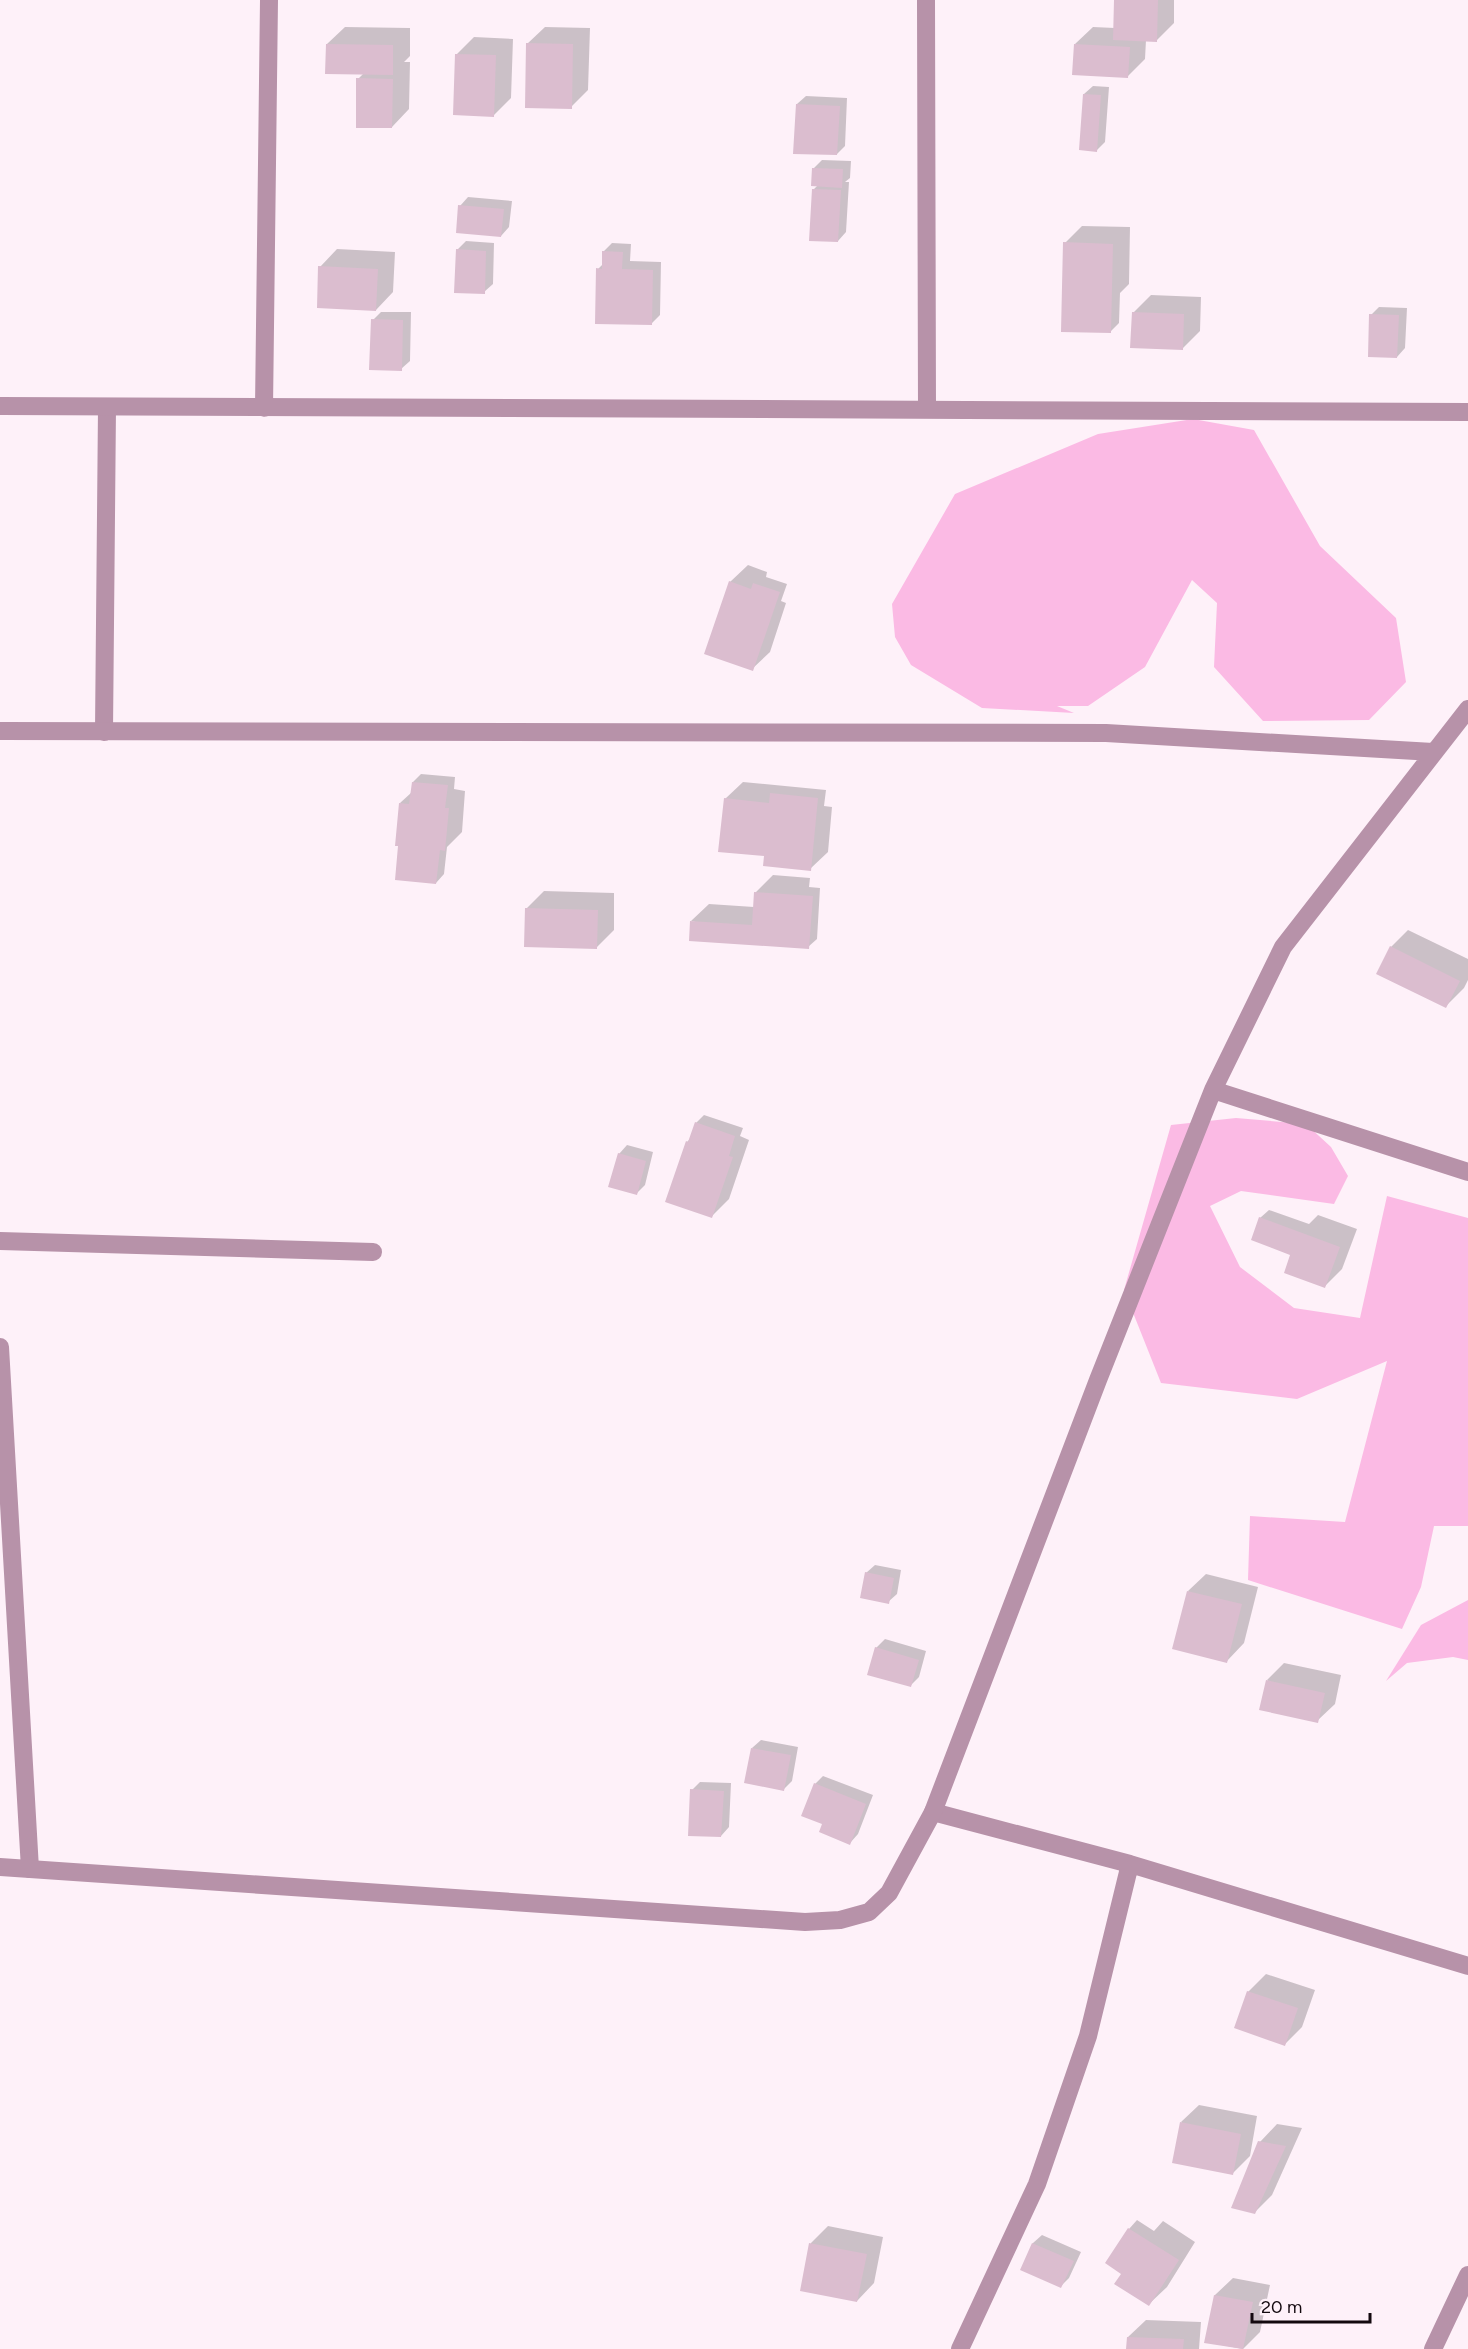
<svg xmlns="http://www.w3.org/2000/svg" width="1468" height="2349" viewBox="0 0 1468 2349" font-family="Figtree,sans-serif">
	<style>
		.green { fill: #fbbae4 }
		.shadow { fill: #0003 }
		.building { fill: #dbbdcf }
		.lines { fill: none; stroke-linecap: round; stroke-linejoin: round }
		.lane { stroke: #b792a9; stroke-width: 18 }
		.street { stroke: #b792a9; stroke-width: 18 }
	</style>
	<rect width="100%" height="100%" fill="#fef1f9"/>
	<!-- green -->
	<path class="green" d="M1193 419 1254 430 1320 546 1396 618 1406 682 1369 720 1263 721 1214 667 1217 603 1192 580 1145 667 1088 706H1057L1074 713 982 708 911 665 895 637 892 604 955 494 1098 434Z
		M1236 1118 1306 1124 1331 1147 1348 1176 1334 1204 1241 1191 1210 1206 1240 1267 1294 1308 1360 1318 1387 1196 1468 1218V1526H1434L1421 1587 1402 1629 1248 1580 1250 1516 1345 1522 1387 1361 1297 1399 1161 1383 1124 1290 1171 1125Z
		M1468 1600V1660L1453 1657 1407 1663 1386 1681 1421 1625Z"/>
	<!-- shadow -->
	<path class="shadow" d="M1116 0H1174V23L1157 40H1146L1145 59 1127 77 1075 44 1093 27 1115 28Z
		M345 27 410 28V56L404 62H410L409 109 392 127 358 79 364 73 327 44Z
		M545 27 590 28 588 90 571 107 527 44Z
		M474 37 513 39 511 98 494 115 456 55Z
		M1093 86 1109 87 1105 142 1097 150 1084 94Z
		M806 96 847 98 845 146 837 154 797 104Z
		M822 160 851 161 850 178 845 182H849L846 232 838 241 813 190 818 185 814 168Z
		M468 197 512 201 509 227 501 236 460 206Z
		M1082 226 1130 227 1129 284 1120 293 1119 323 1110 332 1065 243Z
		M466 241 494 243 493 284 484 292 457 250Z
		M612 243 631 244 630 261 661 262 660 315 651 324 598 269 603 264V252Z
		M337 249 395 252 393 292 376 310 320 267Z
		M1151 295 1201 297 1200 331 1183 348 1133 313Z
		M1379 307 1407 308 1405 348 1397 357 1371 315Z
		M381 312H411L410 361 401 369 373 320Z
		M748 565 767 572 766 577 787 584 781 601 786 603 770 652 752 669 730 582Z
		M421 774 455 777 454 789 465 791 462 832 447 847 444 874 436 883 400 803 412 792 413 782Z
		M743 782 826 790 824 806 832 807 828 852 810 869 766 855 725 799Z
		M773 875 810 878 809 887 820 888 817 939 808 947 691 921 709 904 754 907 755 893Z
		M544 891 614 893V930L596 948 526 909Z
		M1408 930 1468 959V980L1464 988 1446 1006 1391 947Z
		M704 1115 743 1128 740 1136 749 1140 729 1199 711 1217 687 1142 691 1138 696 1123Z
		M627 1145 653 1152 645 1185 637 1193 619 1154Z
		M1269 1210 1309 1224 1318 1215 1357 1229 1342 1269 1325 1286 1295 1248 1260 1218Z
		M875 1565 901 1570 897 1594 888 1602 866 1573Z
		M1206 1574 1258 1587 1244 1643 1227 1661 1188 1591Z
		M885 1639 926 1651 919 1677 910 1686 876 1648Z
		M1284 1663 1341 1675 1335 1704 1317 1721 1267 1680Z
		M761 1740 798 1747 792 1781 784 1789 752 1748Z
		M823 1776 873 1795 858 1834 850 1843 824 1823 815 1784Z
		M700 1782 731 1783 729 1827 721 1836 692 1790Z
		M1266 1974 1315 1990 1302 2027 1285 2044 1248 1992Z
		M1199 2105 1257 2116 1250 2156 1232 2174 1181 2122Z
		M1277 2124 1302 2128 1272 2195 1254 2213 1260 2142Z
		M1137 2220 1154 2231 1163 2221 1195 2242 1167 2287 1149 2304 1127 2267 1107 2263 1129 2229Z
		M828 2226 883 2237 874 2283 857 2301 802 2289 811 2243Z
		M1042 2235 1081 2252 1069 2278 1061 2286 1022 2269 1033 2243Z
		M1233 2278 1270 2285 1260 2332 1243 2349 1206 2342 1215 2295Z
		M1146 2320 1201 2322 1199 2349H1128V2337Z"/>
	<!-- building -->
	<path class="building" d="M1114 0H1158L1157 42 1113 40Z
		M526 43 573 44 572 109 525 108Z
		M326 44 393 45V75L325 74Z
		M1074 44 1130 47 1128 78 1072 75Z
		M455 54 496 55 494 117 453 115Z
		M356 78 393 79 392 128H356Z
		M1083 94 1101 95 1097 152 1079 150Z
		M796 104 840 106 837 155 793 154Z
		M812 168 843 169 842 188 811 186Z
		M812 189 841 190 838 242 809 241Z
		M458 205 504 209 501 237 456 233Z
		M1063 242 1113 244 1111 333 1061 332Z
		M456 249 486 251 485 294 454 293Z
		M602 251 623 252 622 269 653 270 652 325 595 324 596 268 602 269Z
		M318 266 378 269 376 311 317 308Z
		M1132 312 1184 314 1183 350 1130 348Z
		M1369 314 1399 315 1397 358 1368 357Z
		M371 319 403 320 402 371 369 370Z
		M729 581 751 589 753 583 780 592 753 671 704 654Z
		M412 782 448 785 445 808H449L445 851 440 850 436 884 395 880 398 846H395L399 803 409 804Z
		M770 793 818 798 811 871 763 866 764 856 718 852 724 798 769 803Z
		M754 892 813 896 809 949 689 941 690 921 752 925Z
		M525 908 598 910 597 949 524 947Z
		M1390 946 1460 981 1446 1008 1376 974Z
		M695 1122 735 1136 729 1156 733 1157 712 1218 665 1202 686 1141 688 1142Z
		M618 1153 646 1161 637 1195 608 1187Z
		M1259 1217 1340 1247 1325 1288 1284 1273 1290 1255 1251 1240Z
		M865 1572 894 1578 889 1604 860 1598Z
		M1187 1591 1242 1604 1227 1663 1172 1649Z
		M875 1647 919 1660 911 1687 867 1675Z
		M1266 1680 1325 1693 1318 1723 1259 1710Z
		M751 1748 791 1755 784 1791 744 1783Z
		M814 1783 866 1804 850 1845 819 1832 822 1824 801 1816Z
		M690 1789 724 1791 721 1837 688 1836Z
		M1247 1991 1298 2008 1285 2046 1234 2028Z
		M1180 2122 1241 2134 1233 2175 1172 2163Z
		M1258 2141 1286 2146 1255 2214 1231 2208Z
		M1128 2228 1179 2260 1149 2306 1114 2284 1121 2274 1105 2263Z
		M809 2243 867 2254 857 2302 800 2291Z
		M1032 2243 1074 2261 1061 2288 1020 2270Z
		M1214 2295 1253 2302 1243 2349 1204 2343Z
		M1127 2337 1184 2339 1183 2349H1126Z"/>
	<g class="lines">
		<!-- lane -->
		<path class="lane" d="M104 732 107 407
			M0 1241 373 1252
			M0 1347 30 1869
			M933 1812 1130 1864 1468 1966
			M960 2349 1037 2184 1088 2036 1130 1864
			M1433 2349 1468 2275"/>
		<!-- street -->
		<path class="street" d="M926 0 927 410
			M0 406 1468 412
			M264 408 269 0
			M1468 709 1283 947 1213 1090 1468 1172
			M0 731 1106 733 1433 752
			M0 1867 805 1922 840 1920 869 1912 889 1893 933 1812 1098 1380 1213 1090"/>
	</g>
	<!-- scale -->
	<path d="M1252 2313v9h118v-9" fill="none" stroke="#13090f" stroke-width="3"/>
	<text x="1261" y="2313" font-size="18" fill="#13090f" stroke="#fef1f9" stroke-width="4.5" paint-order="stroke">20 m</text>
</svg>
